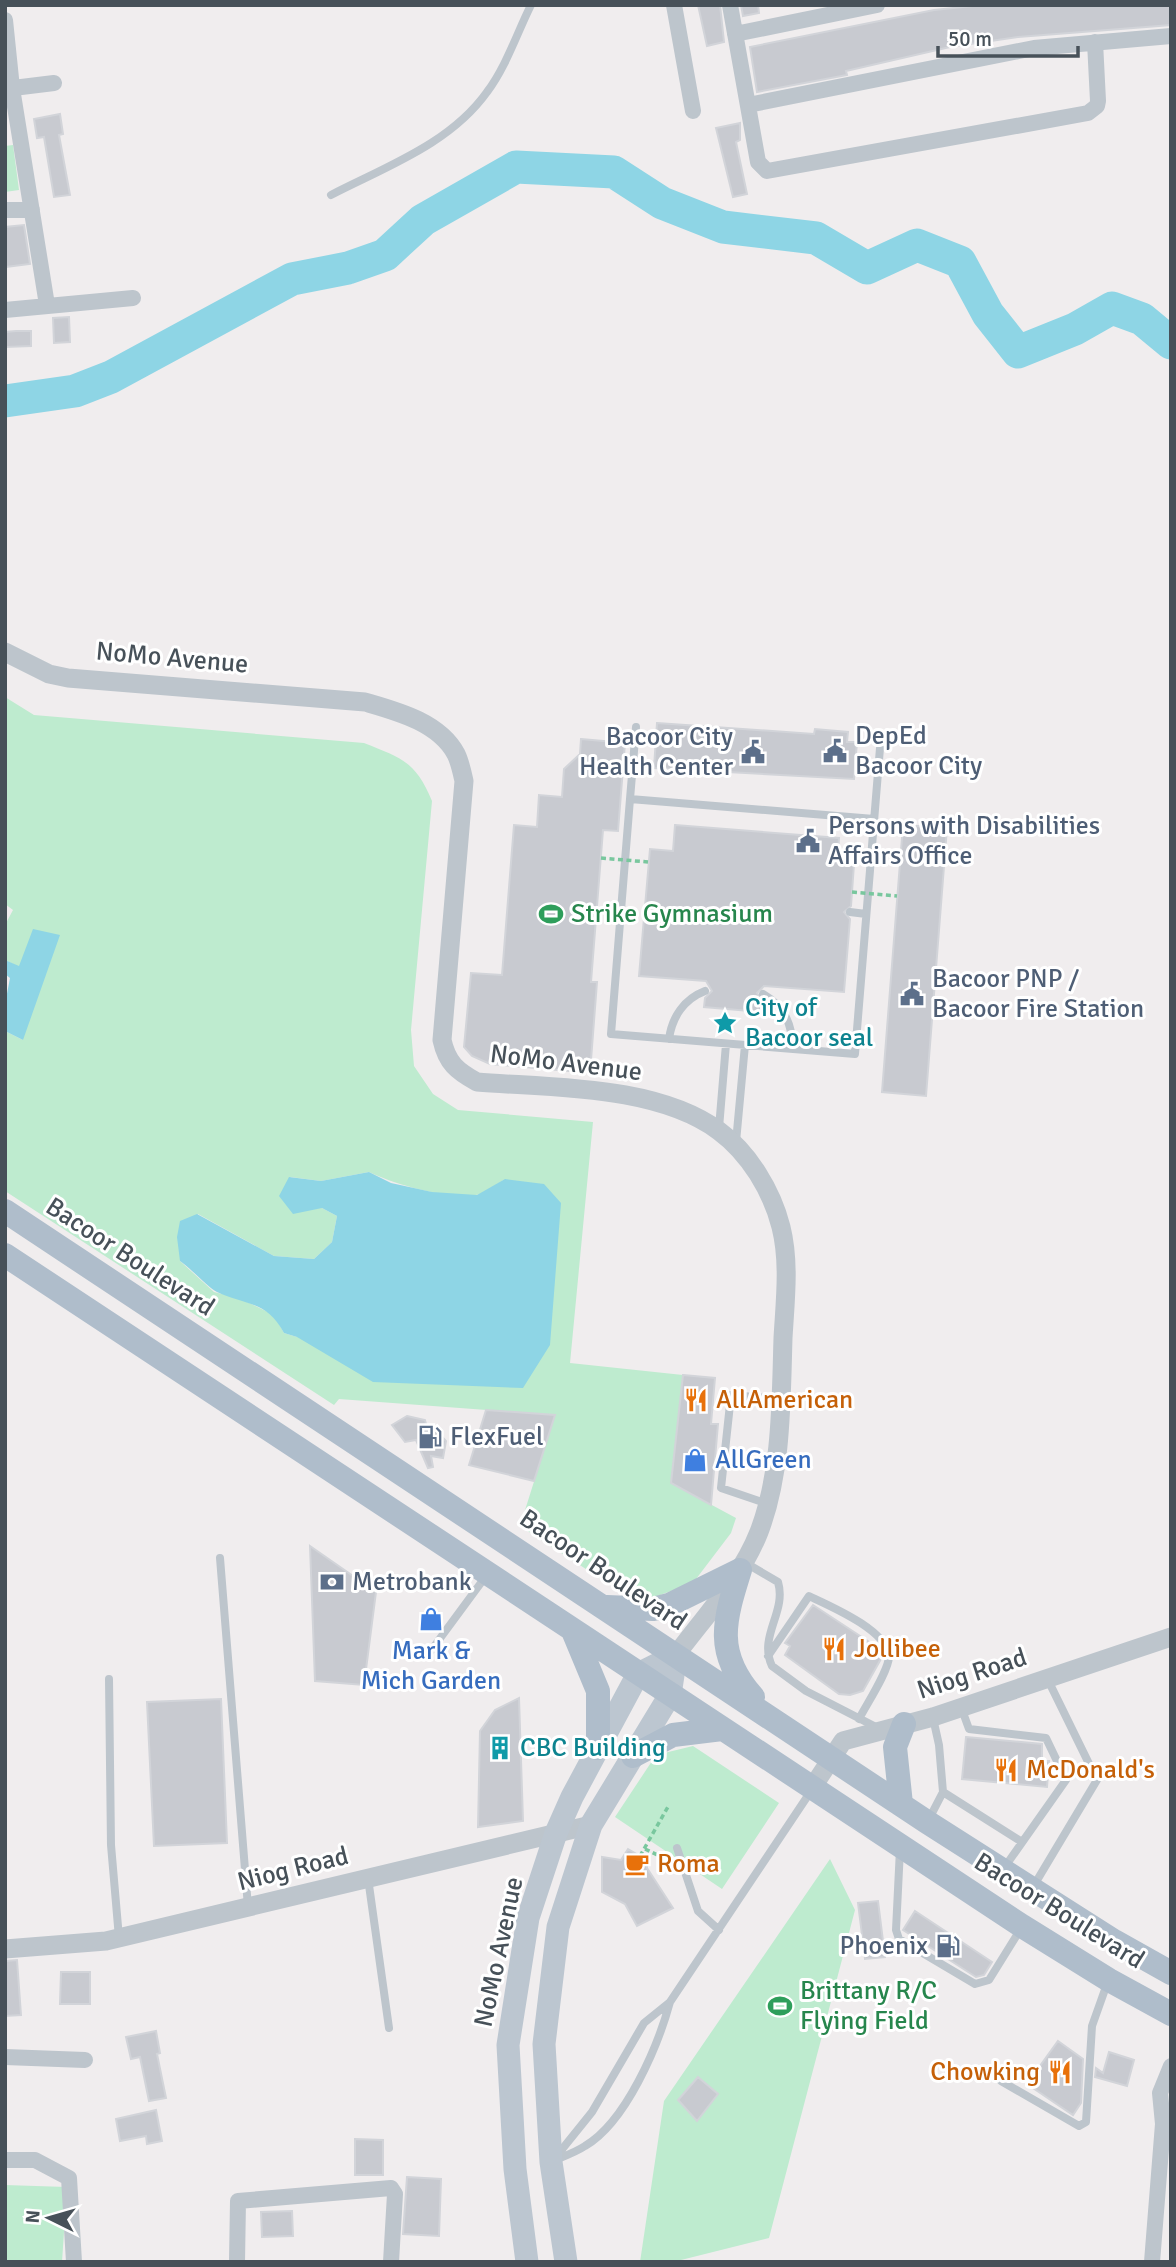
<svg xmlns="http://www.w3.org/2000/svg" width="1176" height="2267" viewBox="0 0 1176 2267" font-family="Signika,sans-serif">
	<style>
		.green { fill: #beebcf; fill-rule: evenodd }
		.water { fill: #8ed5e5 }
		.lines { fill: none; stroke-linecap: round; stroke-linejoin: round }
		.river { stroke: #8ed5e5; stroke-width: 33 }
		.building { fill: #c8cad0; stroke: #d2d4d9; stroke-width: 2 }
		.path { stroke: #79c79e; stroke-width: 3.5; stroke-dasharray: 5 3.5; stroke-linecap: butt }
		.service { stroke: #bdc5cc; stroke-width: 8 }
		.minor { stroke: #bdc5cc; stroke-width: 16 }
		.tertiary { stroke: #bdc5cc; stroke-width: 19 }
		.secondary { stroke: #bcc6d0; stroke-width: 23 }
		.primary { stroke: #afbdcb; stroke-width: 24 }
		.path-bridge { stroke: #79c79e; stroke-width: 3.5; stroke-dasharray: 5 3.5; stroke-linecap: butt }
		.labels { text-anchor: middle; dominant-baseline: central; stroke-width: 6; stroke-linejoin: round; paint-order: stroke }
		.street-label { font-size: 26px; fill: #475159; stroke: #fff }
		.service-label { font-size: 26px; fill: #4e5e75; stroke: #fff; text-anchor: start }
		.leisure-label { font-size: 26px; fill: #27864d; stroke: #fff; text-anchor: start }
		.culture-label { font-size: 26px; fill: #0d838f; stroke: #fff; text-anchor: start }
		.food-label { font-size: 26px; fill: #c56008; stroke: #fff; text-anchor: start }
		.shop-label { font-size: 26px; fill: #366cbe; stroke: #fff; text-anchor: start }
	</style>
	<rect width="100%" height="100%" fill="#f0edee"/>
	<!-- green -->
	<path class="green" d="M13 145 19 190 5 192V146Z
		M5 697 34 715 364 743C402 758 416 762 432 801L411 1030 414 1066 433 1094 458 1110 593 1122 570 1363 683 1375 671 1483 736 1518 731 1533 693 1583 638 1603 520 1526 555 1415 339 1399 334 1405 5 1191V1031L23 1040 19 967 5 960V925L13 910 5 904ZM369 1172C394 1184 448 1200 476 1195 485 1194 497 1184 505 1179L297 1337 284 1333 274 1315 239 1298 214 1292 180 1261 198 1214 274 1256 314 1259 332 1242 337 1216 322 1208 290 1177 321 1181Z
		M693 1746 779 1803 722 1889 615 1817 656 1755Z
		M830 1859 855 1910 769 2238 673 2262H640L664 2101Z
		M5 2185 67 2187 62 2262H5Z"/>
	<!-- water -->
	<path class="water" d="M33 929 60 935 23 1040 5 1031V1004L10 978 5 974V960L19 966Z
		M369 1172 391 1183 432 1192 477 1195 505 1179 544 1184 561 1203 550 1345 523 1388 373 1382 297 1337 284 1333C266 1300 247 1306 217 1292 210 1289 189 1267 180 1261L177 1237 180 1221 197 1214 274 1256 314 1259 332 1242 337 1216 322 1208 293 1214 279 1196 289 1177 321 1181Z"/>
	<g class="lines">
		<!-- river -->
		<path class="river" d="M5 401 75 391 111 377 292 279 348 268 385 255 423 220 516 167 614 172 662 203 723 227 816 238 867 268 917 245 960 262 988 314 1018 352 1075 329 1112 308 1142 319 1171 343"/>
	</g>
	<!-- building -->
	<path class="building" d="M698 5H720L724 42 707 46Z
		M741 5H758L759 13 743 16Z
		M982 5H1171V25L1018 37 950 47 846 71 847 75 757 92 750 47 934 10Z
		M60 114 63 134 59 135 70 195 54 197 44 137 37 138 34 119Z
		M740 123V140L736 142 747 194 733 197 716 128Z
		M24 225 30 264 5 267V227Z
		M69 317 70 342 54 343 53 318Z
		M16 331H31V346L5 347V332Z
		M657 723 814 734 815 729 848 732 847 742H857L854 779 654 768Z
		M581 739 625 743 618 831 603 830 591 982H597L590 1073 490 1064 472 1056 464 1047 471 973 502 975 514 825 537 827 539 795 562 797 564 769 580 754Z
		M675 825 839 838 837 863 854 864 851 906 844 912 850 919 844 992 764 986 757 993 762 1001 761 1012 704 1007 705 998 712 991 706 981 639 976 650 849 673 851Z
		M903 825 947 828 926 1096 882 1092Z
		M683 1375 715 1378 711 1424H718L711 1505 671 1483Z
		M486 1410 555 1415 534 1481 469 1465Z
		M407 1416 425 1420 427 1428H434L446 1441 443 1458 431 1456 433 1467 428 1468 416 1440 405 1442 392 1425Z
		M310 1546 376 1592 364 1685 315 1681Z
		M813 1605 880 1649 882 1657 863 1691 850 1695 839 1694 785 1655 790 1646 785 1643Z
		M519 1698 523 1821 478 1827 480 1731 495 1710Z
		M221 1699 227 1843 154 1846 147 1702Z
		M966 1737 1042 1744V1761H1049L1047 1787 962 1779Z
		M628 1849 647 1860V1868L673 1908 637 1926 625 1904 602 1892V1857L621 1860Z
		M878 1901 885 1957 865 1959 858 1903Z
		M915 1911 992 1962 984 1975 976 1977 903 1930Z
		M17 1960 21 2015 5 2016V1961Z
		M61 1972H90V2004H60Z
		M156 2031 160 2053 157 2054 166 2098 149 2101 140 2057 131 2059 126 2037Z
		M1058 2041 1083 2059 1081 2103 1073 2115 1027 2084Z
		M1109 2052 1134 2060 1127 2086 1095 2077 1096 2068 1103 2073Z
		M698 2077 718 2094 697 2121 678 2100Z
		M156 2110 162 2141 147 2144 146 2136 120 2141 116 2119Z
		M355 2139 383 2140V2175H355Z
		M407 2177 441 2179 439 2236 403 2234Z
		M292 2211 293 2236 262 2237 261 2212Z"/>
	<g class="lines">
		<!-- path -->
		<path class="path" d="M645 1849 668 1860
			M640 1856 669 1805"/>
		<!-- service -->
		<path class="service" d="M331 195C385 167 450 144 487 92 506 67 517 33 531 5
			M630 799 636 727
			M874 819 630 799 611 1034 855 1054 880 748
			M850 912 866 914
			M763 994C785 1007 792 1024 793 1049
			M669 1039C672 1017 684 999 705 991
			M719 1128 726 1044
			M736 1142 745 1045
			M768 1504 721 1488 731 1395 781 1399
			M220 1558 248 1907
			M744 1562 778 1582C787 1612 758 1636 772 1666L806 1691 876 1727
			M427 1656 486 1576
			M768 1656 809 1596C830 1606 887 1630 889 1656 889 1671 866 1705 859 1719
			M109 1679 111 1845 119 1938
			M961 1707 969 1729 1046 1738 1066 1780 1004 1868
			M943 1792 1022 1842
			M929 1819 943 1792 939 1745 933 1718
			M677 1848 698 1911 719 1930
			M900 1849 896 1930 899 1939 975 1984 989 1980 1020 1930
			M368 1878 389 2028
			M1033 1887 1097 1780 1048 1680
			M1001 2081 1079 2126 1086 2122 1092 2026 1108 1981
			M555 2158 592 2112 644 2023 670 2002 811 1791
			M555 2160C565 2156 576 2152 585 2146 626 2122 658 2046 670 2002"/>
		<!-- minor -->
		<path class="minor" d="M674 5 693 111
			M730 5 758 162 767 171 1088 113 1097 106 1098 101 1095 42
			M5 20 12 88 47 305
			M735 34 877 5
			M5 89 54 83
			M748 105 1034 48 1171 36
			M5 210H32
			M5 310 133 298
			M5 2057 85 2060
			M5 2160H35L69 2178 74 2262
			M237 2262 238 2201 391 2188 395 2194 391 2262
			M1152 2262 1163 2124 1160 2093 1171 2066"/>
		<!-- tertiary -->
		<path class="tertiary" d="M5 652 49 674 68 678 365 702C396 711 439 722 456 754 460 762 462 772 464 781L442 1040C447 1063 457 1071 477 1082 552 1088 657 1085 719 1131 749 1153 772 1191 781 1227 790 1263 785 1302 783 1338 781 1402 782 1472 759 1532 741 1578 705 1616 676 1655
			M812 1788 843 1741 933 1717 1171 1637
			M5 1949 106 1941 591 1825"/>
		<!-- secondary -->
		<path class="secondary" d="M527 2262 515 2169 508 2045 528 1918 556 1833 572 1797 638 1674 676 1655
			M566 2262 551 2162 544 2044 558 1927 591 1825 670 1695 676 1655"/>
		<!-- primary -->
		<path class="primary" d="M5 1211 927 1822 1114 1941 1171 1973
			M5 1255 1022 1926 1109 1980 1171 2014
			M740 1570C724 1621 714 1653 753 1697
			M607 1607 653 1609 669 1605 740 1570
			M573 1631 598 1691V1748
			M633 1756 673 1735 722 1729
			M901 1804 895 1747 904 1724"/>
		<!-- path-bridge -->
		<path class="path-bridge" d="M601 858 648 862
			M852 892 897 896"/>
	</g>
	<!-- icons -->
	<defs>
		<g id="civic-bare" transform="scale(1.89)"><path d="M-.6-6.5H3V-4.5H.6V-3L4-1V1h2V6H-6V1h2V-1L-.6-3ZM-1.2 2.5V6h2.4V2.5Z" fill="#5c6f8a" stroke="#fff" stroke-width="2.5" paint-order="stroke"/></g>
		<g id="stadium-bare" transform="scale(1.89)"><path d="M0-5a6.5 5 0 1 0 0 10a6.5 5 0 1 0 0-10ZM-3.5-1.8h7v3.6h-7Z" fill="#2e9e5b" stroke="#fff" stroke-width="2.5" paint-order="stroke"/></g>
		<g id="sight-bare" transform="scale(1.89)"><path d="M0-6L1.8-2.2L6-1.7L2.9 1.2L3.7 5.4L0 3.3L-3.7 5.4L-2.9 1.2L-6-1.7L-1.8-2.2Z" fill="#0f9aa8" stroke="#fff" stroke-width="2.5" paint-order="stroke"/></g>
		<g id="restaurant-bare" transform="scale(1.89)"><path d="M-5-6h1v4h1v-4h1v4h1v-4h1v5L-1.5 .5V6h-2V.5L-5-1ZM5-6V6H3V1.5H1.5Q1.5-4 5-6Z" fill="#e8710a" stroke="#fff" stroke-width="2.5" paint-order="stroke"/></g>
		<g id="fuel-bare" transform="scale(1.89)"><path d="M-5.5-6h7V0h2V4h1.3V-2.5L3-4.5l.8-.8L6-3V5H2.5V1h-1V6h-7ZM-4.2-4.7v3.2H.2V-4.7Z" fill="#5c6f8a" stroke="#fff" stroke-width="2.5" paint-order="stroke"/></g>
		<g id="shop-bare" transform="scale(1.89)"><path d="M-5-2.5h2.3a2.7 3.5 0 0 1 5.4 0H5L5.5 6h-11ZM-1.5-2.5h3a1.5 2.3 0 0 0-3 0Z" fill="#3f7fe0" stroke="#fff" stroke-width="2.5" paint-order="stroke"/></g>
		<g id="bank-bare" transform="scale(1.89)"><path d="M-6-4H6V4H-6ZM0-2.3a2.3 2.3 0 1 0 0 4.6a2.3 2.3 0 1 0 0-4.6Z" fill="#5c6f8a" stroke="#fff" stroke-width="2.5" paint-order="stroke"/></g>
		<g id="building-bare" transform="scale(1.89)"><path d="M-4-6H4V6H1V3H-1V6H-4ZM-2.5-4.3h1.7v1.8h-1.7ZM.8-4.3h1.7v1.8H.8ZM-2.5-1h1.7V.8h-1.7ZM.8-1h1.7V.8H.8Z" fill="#0f9aa8" stroke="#fff" stroke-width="2.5" paint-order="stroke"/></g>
		<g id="cafe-bare" transform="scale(1.89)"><path d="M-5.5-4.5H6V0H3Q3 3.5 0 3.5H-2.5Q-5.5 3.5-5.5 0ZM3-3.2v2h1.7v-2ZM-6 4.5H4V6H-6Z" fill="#e8710a" stroke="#fff" stroke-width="2.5" paint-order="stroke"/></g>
	</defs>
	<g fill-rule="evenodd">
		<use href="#civic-bare" x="835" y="751"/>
		<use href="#civic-bare" x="753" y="752"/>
		<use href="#civic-bare" x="808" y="841"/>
		<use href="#stadium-bare" x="551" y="914"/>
		<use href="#civic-bare" x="912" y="994"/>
		<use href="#sight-bare" x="725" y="1023"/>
		<use href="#restaurant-bare" x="696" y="1400"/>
		<use href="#fuel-bare" x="430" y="1437"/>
		<use href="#shop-bare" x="695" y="1460"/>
		<use href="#bank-bare" x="332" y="1582"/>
		<use href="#shop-bare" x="431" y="1619"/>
		<use href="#restaurant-bare" x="834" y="1649"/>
		<use href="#building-bare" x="500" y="1748"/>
		<use href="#restaurant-bare" x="1006" y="1770"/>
		<use href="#cafe-bare" x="637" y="1864"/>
		<use href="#fuel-bare" x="948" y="1946"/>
		<use href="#stadium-bare" x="780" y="2006"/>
		<use href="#restaurant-bare" x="1060" y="2072"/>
	</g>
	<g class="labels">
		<!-- street labels -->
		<g class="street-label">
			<text transform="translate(172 658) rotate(5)">NoMo Avenue</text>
			<text transform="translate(566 1063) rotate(7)">NoMo Avenue</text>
			<text transform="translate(130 1257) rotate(33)">Bacoor Boulevard</text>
			<text transform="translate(603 1570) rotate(34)">Bacoor Boulevard</text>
			<text transform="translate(972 1674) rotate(-18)">Niog Road</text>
			<text transform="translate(293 1869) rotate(-14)">Niog Road</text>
			<text transform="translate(1059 1911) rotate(32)">Bacoor Boulevard</text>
			<text transform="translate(499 1952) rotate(-78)">NoMo Avenue</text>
		</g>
		<!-- service labels -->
		<g class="service-label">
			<text x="855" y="736">DepEd<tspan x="855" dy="30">Bacoor City</tspan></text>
			<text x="733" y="737" text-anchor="end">Bacoor City<tspan x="733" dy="30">Health Center</tspan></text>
			<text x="828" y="826">Persons with Disabilities<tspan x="828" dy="30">Affairs Office</tspan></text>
			<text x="932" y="979">Bacoor PNP /<tspan x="932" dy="30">Bacoor Fire Station</tspan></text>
			<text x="450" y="1437">FlexFuel</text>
			<text x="352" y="1582">Metrobank</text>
			<text x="928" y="1946" text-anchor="end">Phoenix</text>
		</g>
		<!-- leisure labels -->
		<g class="leisure-label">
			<text x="571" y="914">Strike Gymnasium</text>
			<text x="800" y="1991">Brittany R/C<tspan x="800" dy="30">Flying Field</tspan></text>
		</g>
		<!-- culture labels -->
		<g class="culture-label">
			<text x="745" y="1008">City of<tspan x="745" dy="30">Bacoor seal</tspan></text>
			<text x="520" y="1748">CBC Building</text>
		</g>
		<!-- food labels -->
		<g class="food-label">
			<text x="716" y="1400">AllAmerican</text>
			<text x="854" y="1649">Jollibee</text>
			<text x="1026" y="1770">McDonald's</text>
			<text x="657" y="1864">Roma</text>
			<text x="1040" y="2072" text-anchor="end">Chowking</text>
		</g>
		<!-- shop labels -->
		<g class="shop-label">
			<text x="715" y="1460">AllGreen</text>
			<text x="431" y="1651" text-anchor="middle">Mark &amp;<tspan x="431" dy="30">Mich Garden</tspan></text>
		</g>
	</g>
	<!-- border -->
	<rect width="1176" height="2267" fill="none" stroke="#475159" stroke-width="14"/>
	<!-- north arrow -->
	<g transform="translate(49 2218) rotate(275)" stroke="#ffffff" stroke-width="5" paint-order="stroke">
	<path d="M0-5L12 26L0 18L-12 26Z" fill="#475159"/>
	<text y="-10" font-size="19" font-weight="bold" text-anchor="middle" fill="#475159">N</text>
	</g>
	<!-- scale -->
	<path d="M938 46v10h140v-10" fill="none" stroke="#475159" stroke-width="3.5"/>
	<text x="948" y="46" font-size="21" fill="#475159" stroke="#ffffff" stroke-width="5" paint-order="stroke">50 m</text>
</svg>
